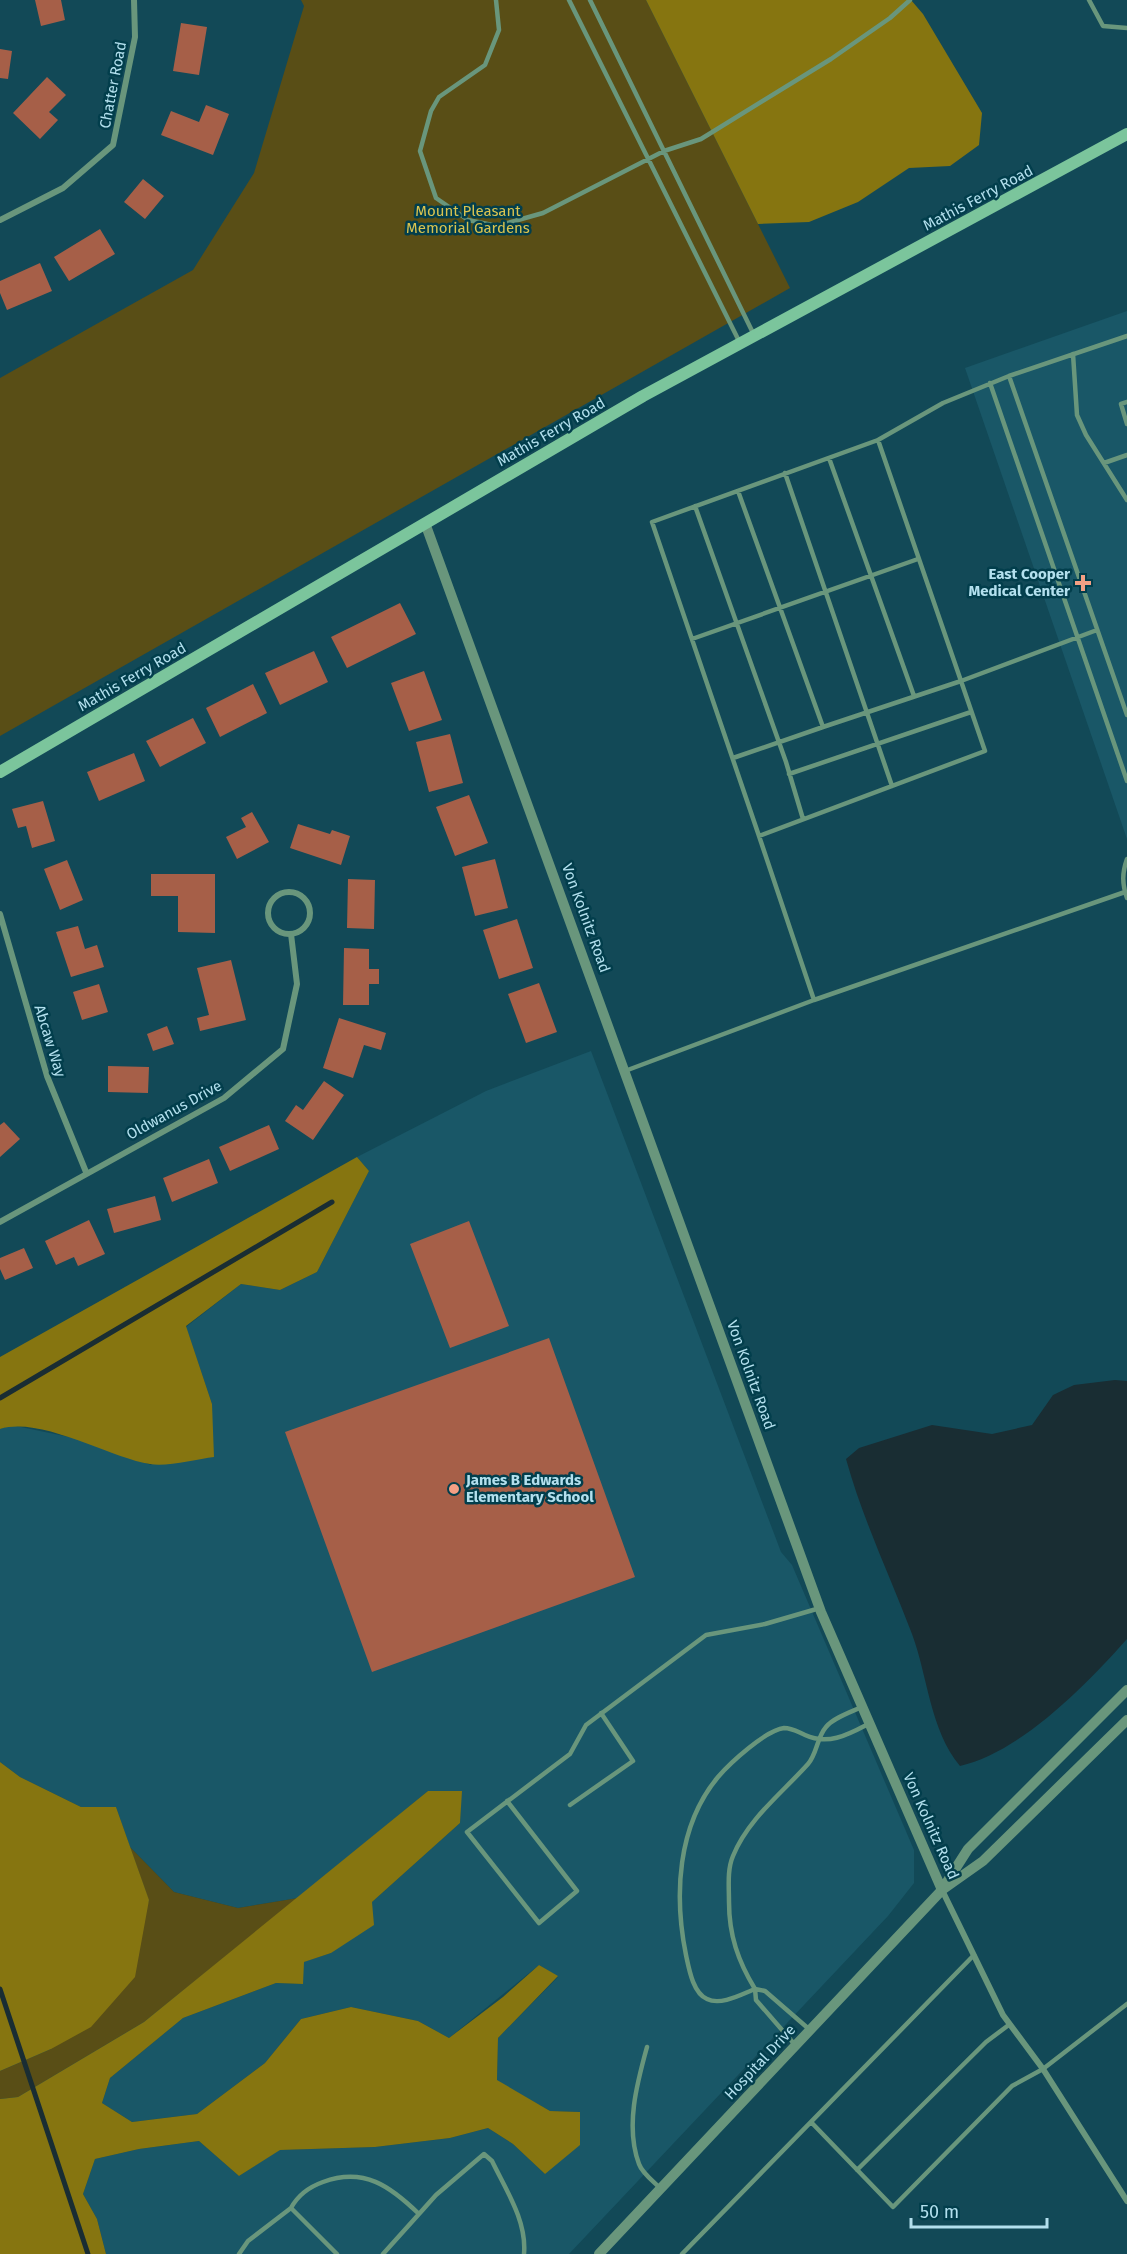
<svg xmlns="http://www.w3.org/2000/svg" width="1127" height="2254" viewBox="0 0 1127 2254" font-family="'Fira Sans',sans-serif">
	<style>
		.built { fill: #195767 }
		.green { fill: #594e16 }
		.forest { fill: #867510 }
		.water { fill: #192d33 }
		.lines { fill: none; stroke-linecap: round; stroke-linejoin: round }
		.stream { stroke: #192d33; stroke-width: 5 }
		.building { fill: #a65f48 }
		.service { stroke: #69967c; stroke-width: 4.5 }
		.minor { stroke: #69967c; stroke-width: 6 }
		.tertiary { stroke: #69967c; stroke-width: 10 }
		.secondary { stroke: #7bc59c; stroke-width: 12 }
		.poi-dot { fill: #f39f84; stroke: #023e4c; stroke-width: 2 }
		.labels { text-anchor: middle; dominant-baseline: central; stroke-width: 5; stroke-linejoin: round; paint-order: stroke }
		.street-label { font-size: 15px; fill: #b3e0ee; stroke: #023e4c }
		.park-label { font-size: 15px; fill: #d9c350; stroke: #023e4c }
		.poi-label { font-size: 15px; font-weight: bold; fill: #b3e0ee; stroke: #023e4c; text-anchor: end }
	</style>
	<rect width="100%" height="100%" fill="#124957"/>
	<!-- built -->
	<path class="built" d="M1127 311V839L965 368Z
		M591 1051 781 1552 792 1565 914 1850V1883L888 1916 569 2254H106L97 2219 83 2194 95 2159 139 2149 199 2141 239 2176 279 2150 375 2147 450 2138 488 2128 513 2144 545 2174 580 2112 550 2111 497 2081 498 2038 558 1977 539 1965 449 2038 418 2021 351 2007 301 2019 265 2063 197 2114 132 2122 102 2103 110 2078 183 2018 276 1983 303 1984V1962L331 1953 372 1902 460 1823 461 1791H428L298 1898 238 1908 174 1892 130 1847 116 1807H81L20 1777 0 1762V1429L11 1425 74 1438 151 1465 212 1404 186 1327 241 1284 280 1290 317 1272 369 1171 357 1157 486 1091Z"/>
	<!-- green -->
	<path class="green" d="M301 0H646L790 288 0 736V378L193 270 254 173 304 6Z
		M130 1847 174 1892 238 1908 298 1898 144 2022 18 2097 0 2099V2071L51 2049 149 1901Z"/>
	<!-- forest -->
	<path class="forest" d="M646 0H911L923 14 982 113 979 145 950 166 909 168 858 202 809 222 758 224Z
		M357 1157 369 1171 317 1272 280 1290 241 1284 186 1326 212 1404 214 1457C197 1459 167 1467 150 1464 110 1458 41 1416 0 1429V1357Z
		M0 1762 20 1777 81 1807H116L149 1900 135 1977 91 2027 51 2049 0 2071Z
		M428 1791H462L460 1823 372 1902 374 1925 331 1953 304 1962 303 1984 276 1983 183 2018 110 2078 102 2103 132 2122 197 2114 265 2063 301 2019 351 2007 418 2021 449 2038 503 1997 539 1965 558 1976 498 2038 497 2080 550 2111 580 2112V2145L545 2174 513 2144 488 2128 450 2138 375 2147 280 2150 239 2176 199 2141 139 2149 95 2159 83 2194 97 2219 106 2254H0V2099L18 2097 144 2022Z"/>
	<!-- water -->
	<path class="water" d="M1115 1380 1127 1381V1639C1086 1685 1021 1752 960 1766 930 1730 928 1677 912 1634 890 1576 863 1520 846 1459L859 1448 932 1425 992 1434 1032 1425 1053 1395 1074 1385Z"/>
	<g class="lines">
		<!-- stream -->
		<path class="stream" d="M0 1398 332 1202
			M0 1989 88 2254"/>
	</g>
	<!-- building -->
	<path class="building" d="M35 0H61L65 20 41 26Z
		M181 23 207 27 199 75 173 71Z
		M0 49 12 51 8 79 0 78Z
		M47 77 66 95 49 112 58 120 40 139 13 113Z
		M206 105 229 114 213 155 161 135 171 111 199 122Z
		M143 179 164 196 145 219 124 202Z
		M100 229 115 254 69 281 54 257Z
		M40 263 52 291 7 310 0 293V281Z
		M400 603 416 634 347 668 331 637Z
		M314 651 328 682 280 705 265 673Z
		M424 671 442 720 409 731 391 683Z
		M253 684 267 713 220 737 206 708Z
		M193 718 206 743 160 767 146 741Z
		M450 734 463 783 429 792 416 742Z
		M134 753 145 781 99 801 87 772Z
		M469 795 488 843 455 856 436 807Z
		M43 801 55 841 32 848 26 826 18 828 12 809Z
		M252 812 269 842 237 859 226 837 246 827 241 818Z
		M298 824 330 834 332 830 350 836 341 865 290 848Z
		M495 859 508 908 475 916 462 867Z
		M67 860 83 900 60 910 44 869Z
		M151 874H215V933L178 932V896H151Z
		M348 879 375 880 374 929 347 928Z
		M517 919 533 968 499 979 483 930Z
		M78 926 85 949 97 945 104 967 71 977 56 932Z
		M344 948 369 949V969H379V984H369V1005H343Z
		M231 960 246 1020 200 1031 197 1018 209 1015 197 968Z
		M539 983 557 1032 526 1043 508 994Z
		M99 984 108 1012 82 1020 73 992Z
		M339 1018 386 1033 381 1050 364 1045 353 1078 323 1068Z
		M167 1026 174 1044 153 1051 147 1034Z
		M108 1066 149 1067 148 1093 108 1092Z
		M324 1081 344 1095 313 1140 285 1121 296 1105 303 1110Z
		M4 1122 20 1139 0 1157V1125Z
		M269 1125 279 1149 230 1171 219 1147Z
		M209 1159 218 1183 172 1202 163 1178Z
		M155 1196 161 1220 114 1233 107 1209Z
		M89 1220 105 1254 78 1266 74 1257 56 1265 45 1241Z
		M469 1221 509 1326 450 1348 410 1244Z
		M24 1248 33 1268 5 1280 0 1269V1258Z
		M549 1338 635 1577 372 1672 285 1432Z"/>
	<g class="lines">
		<!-- service -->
		<path class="service" d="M496 0 499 30 485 65 439 97 431 111 420 151 436 198 468 220 497 226 543 213 664 151 701 139 831 59 890 18 910 0
			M569 0 740 343
			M590 0 754 335
			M1089 0 1103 26 1127 28
			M1073 354 1077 415 1086 435 1127 500
			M1009 376 1127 715
			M990 383 1127 781
			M1127 402 1121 404 1127 424
			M878 440 943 403 1009 376 1127 336
			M829 458 914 696
			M1104 463 1127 455
			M785 473 892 786
			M738 491 823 727 961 681 878 440C803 467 728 495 652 522L759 836 985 751 961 681 1097 630
			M695 506 786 762 803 819
			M692 639 918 559
			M733 758 823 727
			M789 774 971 712
			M759 836 814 1000 1125 892
			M1127 859C1122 873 1122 884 1127 898
			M625 1071 814 1000
			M862 1707C851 1712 833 1718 826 1727 817 1737 817 1754 808 1764 782 1793 748 1819 733 1856 727 1870 729 1887 729 1902 729 1935 738 1961 755 1989 742 1994 721 2006 707 1999 693 1993 689 1969 686 1955 674 1896 677 1826 718 1777 730 1763 766 1730 784 1728 792 1728 798 1732 805 1735 829 1746 849 1734 870 1723
			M507 1801 577 1891 539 1923 467 1832 570 1754 586 1725 706 1635 765 1624 820 1608
			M570 1805 633 1761 601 1713
			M796 2046 756 2000 755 1989 765 1991 810 2030
			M647 2047C637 2083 625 2127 639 2164 642 2173 654 2182 661 2189
			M811 2122 893 2207 1012 2086 1043 2069 1127 2004
			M857 2170 986 2042 1010 2024
			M291 2208C298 2195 309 2187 323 2182 364 2167 390 2186 419 2214L436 2195 484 2154 492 2161C506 2190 527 2221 524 2254
			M239 2254 248 2241 291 2208 337 2254
			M383 2254 419 2214
			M682 2254 974 1955"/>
		<!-- minor -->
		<path class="minor" d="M0 220 63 188 113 145 135 37 134 0
			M268 913a21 21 0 1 1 42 0a21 21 0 1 1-42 0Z
			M0 914 47 1076 86 1172
			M0 1222 224 1098 283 1049 297 984 291 934
			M942 1890 1003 2015 1043 2069 1127 2201"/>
		<!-- tertiary -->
		<path class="tertiary" d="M425 523 821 1612 942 1890
			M945 1885 968 1849 1127 1690
			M599 2254 942 1890 983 1861 1127 1720"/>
		<!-- secondary -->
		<path class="secondary" d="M0 772 643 396 1127 134"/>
	</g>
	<!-- markers -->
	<g class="poi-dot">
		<path d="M1080 574h6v6h6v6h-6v6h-6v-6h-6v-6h6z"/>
		<circle cx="454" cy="1489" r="6"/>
	</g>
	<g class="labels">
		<!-- street labels -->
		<g class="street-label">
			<text transform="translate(113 85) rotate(-79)">Chatter Road</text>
			<text transform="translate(978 198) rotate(-28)">Mathis Ferry Road</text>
			<text transform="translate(551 432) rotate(-30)">Mathis Ferry Road</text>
			<text transform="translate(132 677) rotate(-30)">Mathis Ferry Road</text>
			<text transform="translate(586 918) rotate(70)">Von Kolnitz Road</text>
			<text transform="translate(50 1041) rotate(73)">Abcaw Way</text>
			<text transform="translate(174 1110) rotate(-29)">Oldwanus Drive</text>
			<text transform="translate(751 1375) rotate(70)">Von Kolnitz Road</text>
			<text transform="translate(931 1826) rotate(66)">Von Kolnitz Road</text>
			<text transform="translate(760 2062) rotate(-47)">Hospital Drive</text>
		</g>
		<!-- park labels -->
		<g class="park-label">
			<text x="468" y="211">Mount Pleasant<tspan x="468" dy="17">Memorial Gardens</tspan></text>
		</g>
		<!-- poi labels -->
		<g class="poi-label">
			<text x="1070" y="574">East Cooper<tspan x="1070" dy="17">Medical Center</tspan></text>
			<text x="466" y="1480" text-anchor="start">James B Edwards<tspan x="466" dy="17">Elementary School</tspan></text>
		</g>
	</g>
	<!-- scale -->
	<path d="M911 2218v9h136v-9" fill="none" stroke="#b3e0ee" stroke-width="3"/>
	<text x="920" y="2218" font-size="18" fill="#b3e0ee" stroke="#023e4c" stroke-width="4.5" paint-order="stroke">50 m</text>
</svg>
